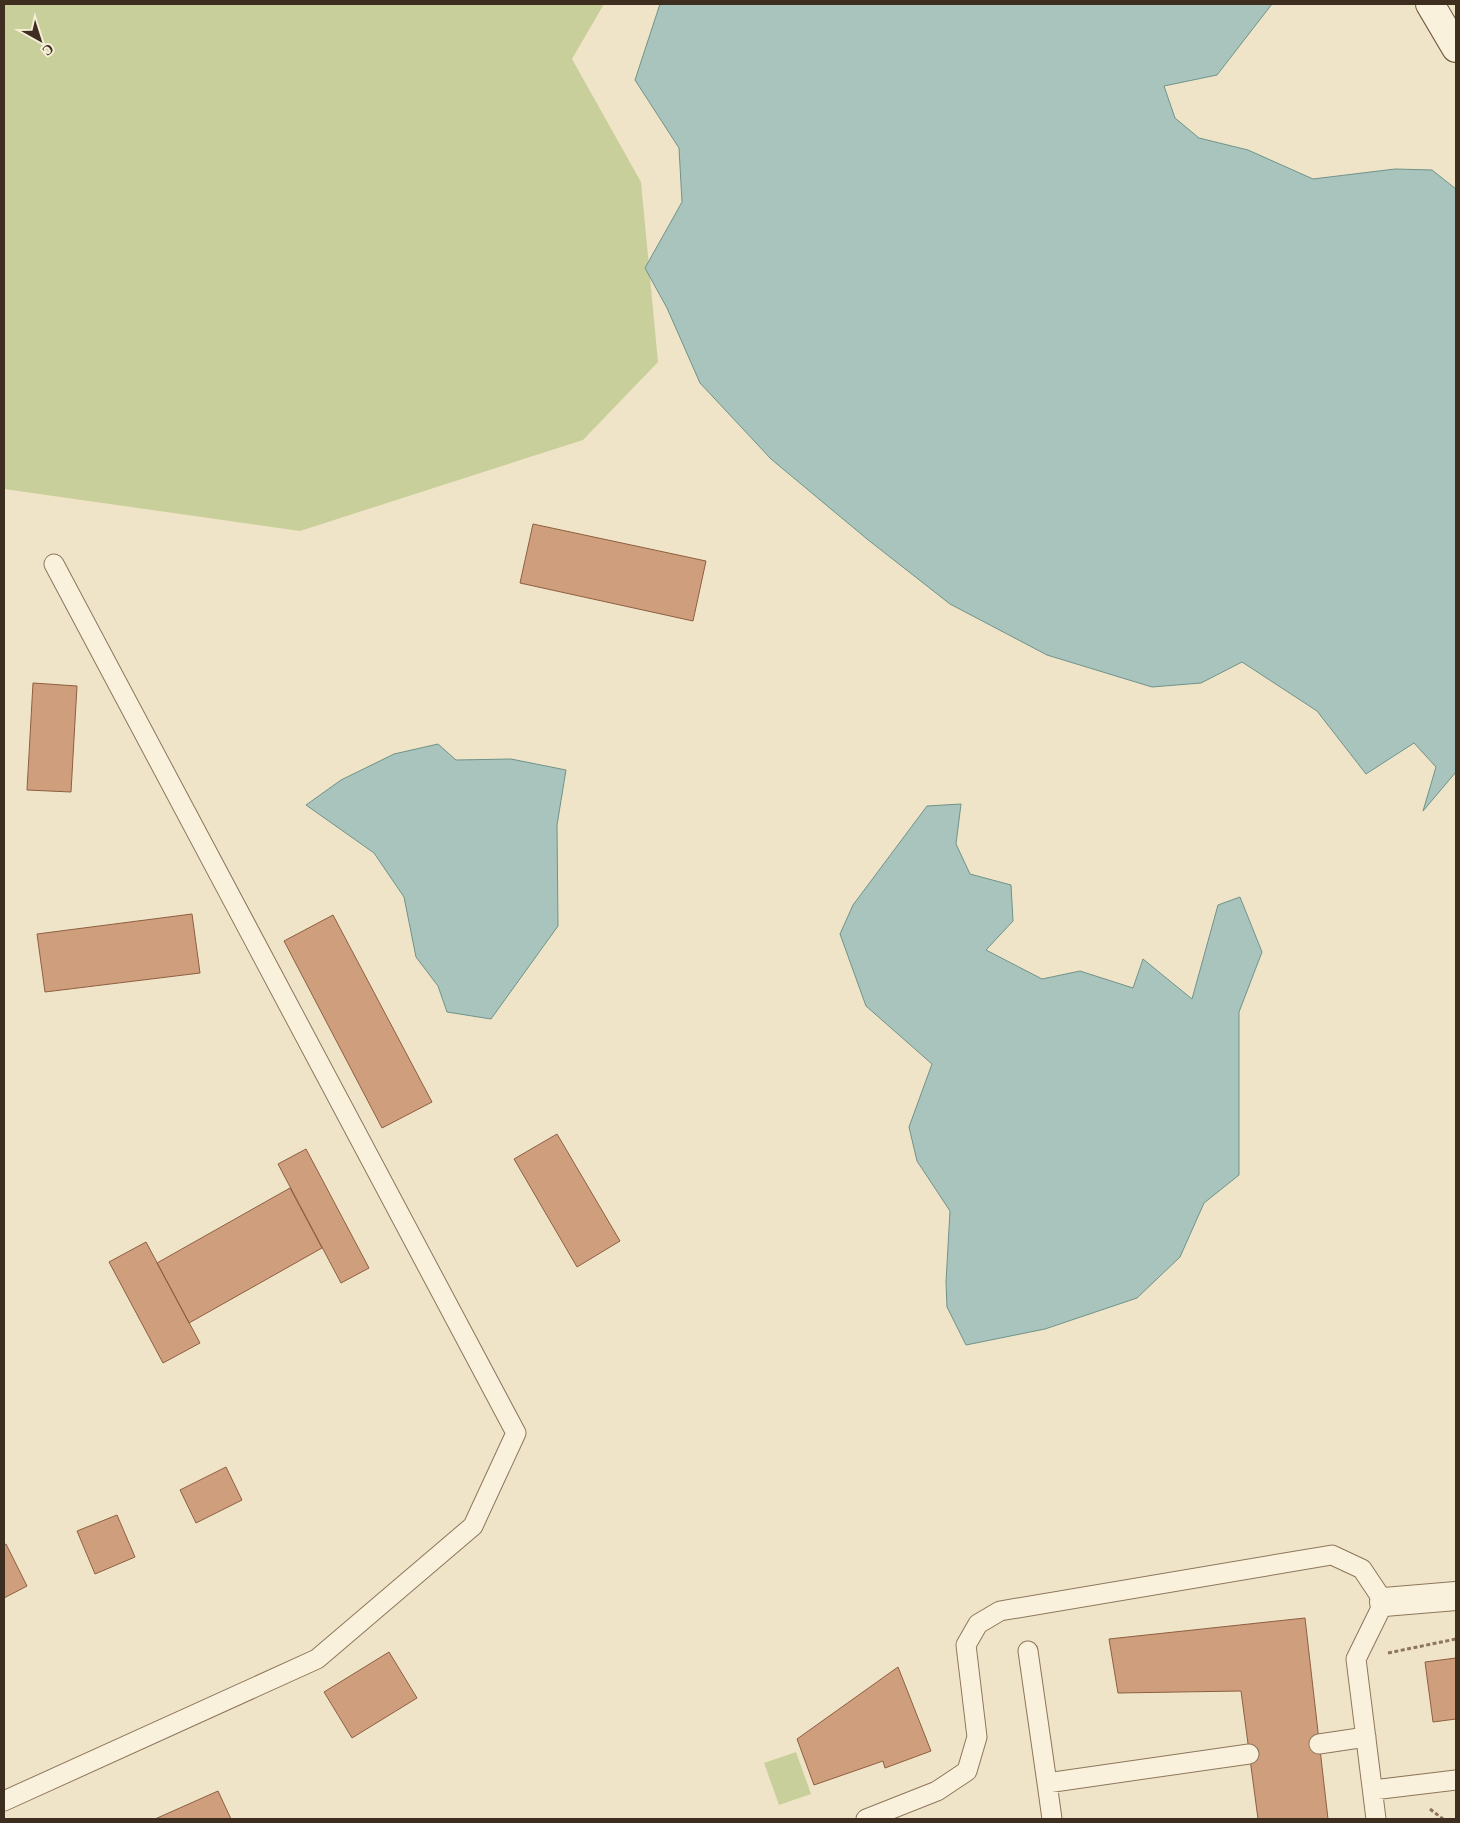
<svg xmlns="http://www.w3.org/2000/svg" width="1460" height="1823" viewBox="0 0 1460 1823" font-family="'Libre Baskerville',serif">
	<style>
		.green { fill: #c9cf9b }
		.water { fill: #a9c4bc; stroke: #6f938a }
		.building { fill: #cf9f7d; stroke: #8d5f41 }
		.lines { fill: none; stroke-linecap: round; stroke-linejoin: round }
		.lane-casing { stroke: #8d765c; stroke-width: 21 }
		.street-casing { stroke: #8d765c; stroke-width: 30 }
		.secondary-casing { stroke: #6f573f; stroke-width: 30 }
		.path { stroke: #8d765c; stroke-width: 3; stroke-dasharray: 4 2.5; stroke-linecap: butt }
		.lane { stroke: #faf1dc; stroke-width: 19 }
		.street { stroke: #faf1dc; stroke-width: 28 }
		.secondary { stroke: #faf1dc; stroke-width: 28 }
	</style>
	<rect width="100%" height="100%" fill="#f0e4c8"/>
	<!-- green -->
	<path class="green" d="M4 4H604L572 59 641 182 658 362 583 440 300 531 4 489Z
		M796 1752 811 1794 779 1805 764 1763Z"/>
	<!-- water -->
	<path class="water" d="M660 4H1272L1217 75 1164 86 1175 118 1199 138 1248 150 1313 179 1395 169 1432 170 1456 189V772L1423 811 1436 767 1414 743 1366 774 1317 711 1242 662 1201 683 1152 687 1047 655 950 604 867 539 771 459 700 383 667 308 645 268 682 202 679 148 635 80Z
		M438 744 456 760 511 759 566 770 557 825 558 926 491 1019 447 1012 438 986 416 957 404 897 374 853 306 805 341 780 394 754Z
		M961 804 956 844 970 874 1011 885 1013 921 986 950 1042 979 1080 971 1133 988 1143 959 1192 999 1218 905 1240 897 1262 952 1239 1012V1175L1204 1203 1180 1257 1137 1298 1045 1329 966 1345 947 1307 946 1282 950 1211 917 1161 909 1127 932 1064 866 1006 840 934 853 905 927 806Z"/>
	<!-- building -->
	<path class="building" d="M533 524 706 561 693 621 520 583Z
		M33 683 77 686 71 792 27 790Z
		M192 914 200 973 45 992 37 934Z
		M333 915 432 1102 382 1128 284 941Z
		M557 1134 620 1241 577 1267 514 1159Z
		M306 1149 369 1268 341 1283 278 1164Z
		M290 1188 322 1248 189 1323 157 1263Z
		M146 1242 200 1343 163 1363 109 1262Z
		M226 1467 242 1500 196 1523 180 1490Z
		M117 1515 135 1557 95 1574 77 1531Z
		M6 1544 27 1586 4 1598V1545Z
		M1305 1618 1328 1819H1258L1241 1691 1118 1693 1109 1639Z
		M389 1652 417 1698 352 1738 324 1692Z
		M1456 1658V1719L1433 1722 1425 1662Z
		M898 1667 931 1751 885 1768 883 1761 814 1785 797 1739Z
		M218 1791 231 1819H155Z"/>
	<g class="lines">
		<!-- lane casing -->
		<g class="lane-casing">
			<path id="lane" d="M1028 1651 1047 1783
				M1319 1744 1366 1737
				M1373 1790 1456 1780
				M4 1801 317 1659 473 1526 516 1433 54 564
				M866 1819 937 1791 967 1771 977 1737 966 1645 978 1624 1000 1611 1332 1555 1362 1569 1384 1602 1356 1659 1376 1819
				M1052 1819 1047 1783 1249 1754"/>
		</g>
		<!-- street casing -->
		<g class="street-casing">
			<path id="street" d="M1384 1602 1456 1596"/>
		</g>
		<!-- secondary casing -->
		<g class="secondary-casing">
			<path id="secondary" d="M1430 4 1456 48"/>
		</g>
		<!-- path -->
		<path class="path" d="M1388 1653 1456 1639
			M1430 1809 1443 1819"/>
		<!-- lane -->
		<use href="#lane" class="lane"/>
		<!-- street -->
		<use href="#street" class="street"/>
		<!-- secondary -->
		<use href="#secondary" class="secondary"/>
	</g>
	<!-- border -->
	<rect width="1460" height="1823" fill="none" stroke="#3d2e20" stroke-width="10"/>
	<!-- north arrow -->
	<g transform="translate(40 40) rotate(141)" stroke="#f7eed8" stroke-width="4" paint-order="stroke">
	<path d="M0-4L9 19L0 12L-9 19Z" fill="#3d2e20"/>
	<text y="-8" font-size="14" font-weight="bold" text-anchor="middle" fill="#3d2e20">С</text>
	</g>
</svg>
